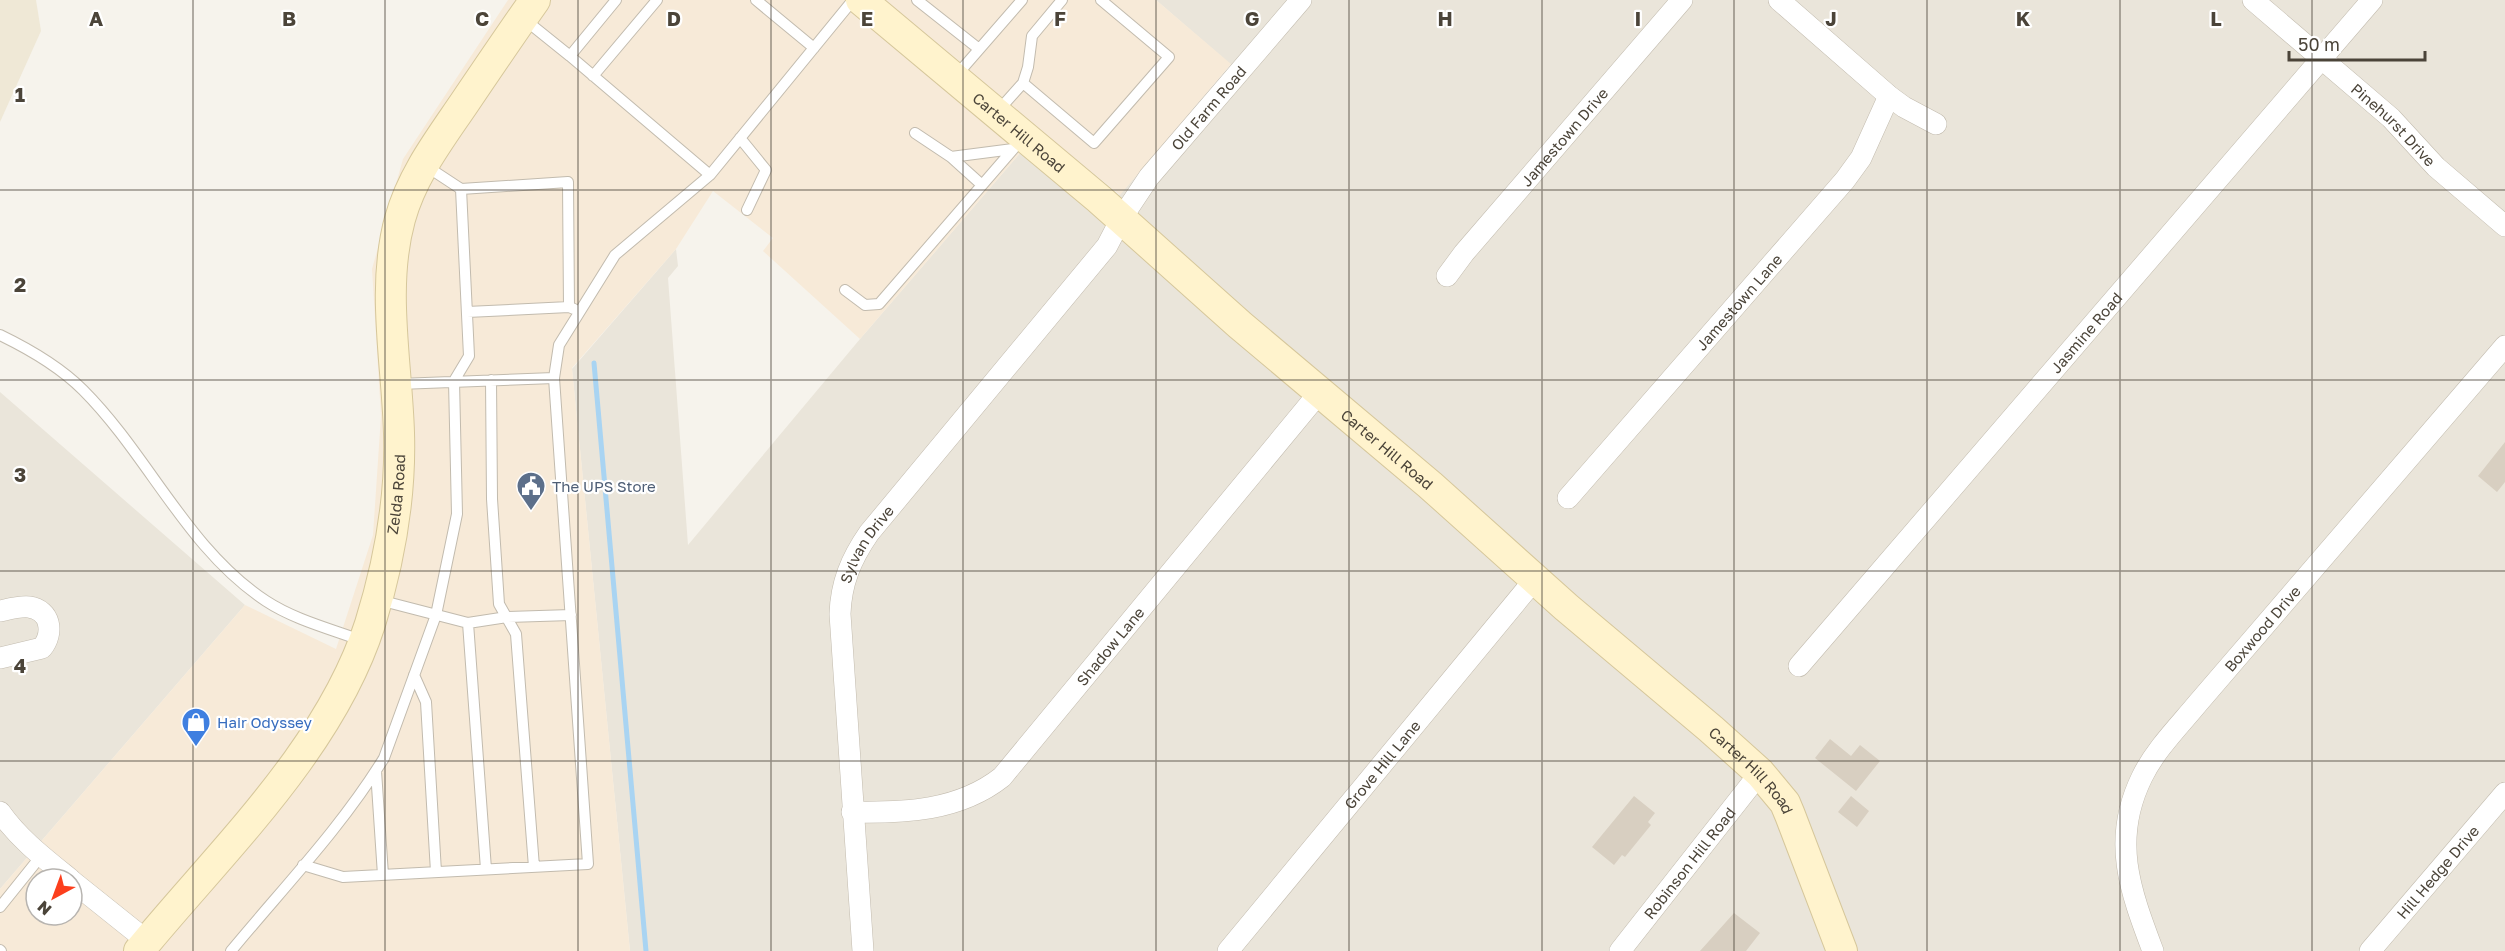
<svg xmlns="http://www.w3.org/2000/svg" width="2505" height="951" viewBox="0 0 2505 951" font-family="'Golos Text',sans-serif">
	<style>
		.residential { fill: #eae5da }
		.commercial { fill: #f7ead8; fill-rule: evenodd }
		.education { fill: #efe8d6 }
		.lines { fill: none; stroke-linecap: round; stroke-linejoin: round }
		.stream { stroke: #a9d4f2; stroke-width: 5 }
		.building { fill: #d8cfc1 }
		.service-casing { stroke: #c2bbae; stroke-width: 12 }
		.minor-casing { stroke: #c2bbae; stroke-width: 22 }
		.secondary-casing { stroke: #d6c79b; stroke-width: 32 }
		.service { stroke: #fff; stroke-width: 10 }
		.minor { stroke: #fff; stroke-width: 21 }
		.secondary { stroke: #fff3cd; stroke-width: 30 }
		.grid { fill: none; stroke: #4b4439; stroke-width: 1.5; stroke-opacity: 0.55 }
		.labels { text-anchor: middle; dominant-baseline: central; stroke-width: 4.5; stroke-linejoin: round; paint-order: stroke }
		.street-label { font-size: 15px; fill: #4b4439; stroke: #fff }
		.service-label { font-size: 15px; fill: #4e5e75; stroke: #fff; text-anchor: start }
		.shop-label { font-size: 15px; fill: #366cbe; stroke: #fff; text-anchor: start }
		.grid-label { font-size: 20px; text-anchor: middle; font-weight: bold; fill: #4b4439; stroke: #fff; stroke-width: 4.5; stroke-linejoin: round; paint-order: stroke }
	</style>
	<rect width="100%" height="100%" fill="#f6f3ec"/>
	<!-- residential -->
	<path class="residential" d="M1156 0H2505V951H630L572 369 676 249 678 266 668 278 688 545 860 339 1040 130 1119 195 1231 65Z
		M0 392 245 605 0 889Z"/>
	<!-- commercial -->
	<path class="commercial" d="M508 0H1156L1231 64 1120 195 1040 130 860 339 763 251 773 238 713 191 676 249 572 368 630 951H0V889L245 605 336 649 373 535 381 416 372 269 403 159ZM36 879H72V915H36Z"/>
	<!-- education -->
	<path class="education" d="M0 0H36L41 31 0 122Z"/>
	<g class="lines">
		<!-- stream -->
		<path class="stream" d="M594 363 646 951"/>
	</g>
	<!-- building -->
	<path class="building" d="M2505 442V482L2497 492 2478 476Z
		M1830 739 1851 756 1860 745 1880 761 1856 791 1815 758Z
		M1634 796 1655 813 1648 822 1651 825 1625 857 1622 855 1614 865 1592 847Z
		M1851 796 1869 811 1857 827 1838 812Z
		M1734 913 1760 933 1746 951H1700Z"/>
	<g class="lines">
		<!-- service casing -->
		<g class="service-casing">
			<path id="service" d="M756 0 814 48
				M917 0 979 49
				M524 19 570 56 616 0
				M570 56 710 175
				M593 76 657 0
				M955 77 1022 0
				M1023 83 1094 143 1169 57 1101 0
				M997 112 1023 83 1028 67 1032 36 1062 0
				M915 133 951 157 982 185
				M740 138 766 170 747 210
				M951 157 1013 149
				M461 189 568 182 569 307
				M845 290 865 305 879 304 1022 139
				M467 312 569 307 574 309
				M0 335C29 349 60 367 83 390 149 456 187 549 266 601 295 620 331 629 363 641
				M491 380 492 499 499 604 516 634 534 867
				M399 384 554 378
				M379 600 468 623 507 617 571 615
				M468 623 486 869
				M414 675 426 702 436 872
				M376 771 383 875
				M303 865 343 877 588 864 554 378 559 345 615 255 710 175 853 0
				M0 907 41 856
				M0 950 1 951
				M231 951C283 888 341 828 384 758L436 615 457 514 454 381 469 356 461 189 426 166"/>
		</g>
		<!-- minor casing -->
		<g class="minor-casing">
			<g id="minor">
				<path d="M1779 0 1889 96 1904 107 1936 124"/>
				<path id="s1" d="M2253 0 2391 118 2436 167 2505 226"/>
				<path id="s2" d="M1447 276 1464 253 1682 0"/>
				<path id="s3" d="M1568 498 1845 180 1861 158 1889 96"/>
				<path d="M0 611C9 609 20 606 29 607 51 610 54 633 42 648L0 658"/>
				<path id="s4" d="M1799 666 2372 0"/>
				<path d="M0 812C19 839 44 858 70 879"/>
				<path id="s5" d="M852 812C905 813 959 811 1002 777L1319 393"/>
				<path d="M72 881 147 941"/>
				<path id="s6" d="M863 951 840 614C841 583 851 559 869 533L1107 246 1121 219 1149 177 1301 0"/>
				<path id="s7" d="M1228 951 1535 579"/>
				<path id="s8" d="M1620 951 1760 773"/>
				<path id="s9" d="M2153 951C2130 890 2111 840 2142 777 2155 750 2179 726 2198 703L2505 346"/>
				<path id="s10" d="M2370 951 2505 793"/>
			</g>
		</g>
		<!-- secondary casing -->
		<g class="secondary-casing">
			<g id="secondary">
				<path id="s11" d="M861 0 1099 199 1240 325 1430 485 1566 607 1711 729 1760 773 1785 803 1790 815 1842 951"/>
				<path id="s12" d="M139 951C221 851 330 749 370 624 389 563 401 497 399 433 397 363 381 288 400 219 412 175 440 139 465 102 488 68 511 34 535 0"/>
			</g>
		</g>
		<!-- service -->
		<use href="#service" class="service"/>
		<!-- minor -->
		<use href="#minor" class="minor"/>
		<!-- secondary -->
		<use href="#secondary" class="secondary"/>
	</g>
	<!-- grid -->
	<path class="grid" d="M193 0V951M385 0V951M578 0V951M771 0V951M963 0V951M1156 0V951M1349 0V951M1542 0V951M1734 0V951M1927 0V951M2120 0V951M2312 0V951M0 190H2505M0 380H2505M0 571H2505M0 761H2505"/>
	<!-- icons -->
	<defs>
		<g id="civic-pin" transform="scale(1.5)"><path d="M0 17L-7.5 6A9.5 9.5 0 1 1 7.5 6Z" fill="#5c6f8a" stroke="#fff"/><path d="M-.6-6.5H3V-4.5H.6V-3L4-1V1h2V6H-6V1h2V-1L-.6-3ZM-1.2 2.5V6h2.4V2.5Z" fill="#fff"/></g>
		<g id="shop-pin" transform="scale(1.5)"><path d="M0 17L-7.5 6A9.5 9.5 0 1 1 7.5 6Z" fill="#3f7fe0" stroke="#fff"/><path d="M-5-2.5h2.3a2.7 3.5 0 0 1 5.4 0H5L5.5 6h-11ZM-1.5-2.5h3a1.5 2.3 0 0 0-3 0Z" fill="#fff"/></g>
	</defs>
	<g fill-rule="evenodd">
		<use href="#civic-pin" x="531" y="486"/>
		<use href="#shop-pin" x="196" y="722"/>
	</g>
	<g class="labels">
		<!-- street labels -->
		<g class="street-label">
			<text stroke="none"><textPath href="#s6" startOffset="970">Old Farm Road</textPath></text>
			<text stroke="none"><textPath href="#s1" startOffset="188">Pinehurst Drive</textPath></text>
			<text stroke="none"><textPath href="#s11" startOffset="206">Carter Hill Road</textPath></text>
			<text stroke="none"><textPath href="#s2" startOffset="182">Jamestown Drive</textPath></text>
			<text stroke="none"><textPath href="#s3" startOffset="260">Jamestown Lane</textPath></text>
			<text stroke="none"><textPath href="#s4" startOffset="440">Jasmine Road</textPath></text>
			<text stroke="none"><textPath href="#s11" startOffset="692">Carter Hill Road</textPath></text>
			<text stroke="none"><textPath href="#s12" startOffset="536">Zelda Road</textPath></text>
			<text stroke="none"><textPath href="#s6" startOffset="414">Sylvan Drive</textPath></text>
			<text stroke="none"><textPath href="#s9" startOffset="372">Boxwood Drive</textPath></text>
			<text stroke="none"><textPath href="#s5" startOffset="327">Shadow Lane</textPath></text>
			<text stroke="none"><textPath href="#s7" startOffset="242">Grove Hill Lane</textPath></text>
			<text stroke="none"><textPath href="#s11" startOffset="1178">Carter Hill Road</textPath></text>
			<text stroke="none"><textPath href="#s8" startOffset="112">Robinson Hill Road</textPath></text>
			<text stroke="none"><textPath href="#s10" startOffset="104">Hill Hedge Drive</textPath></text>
		</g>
		<!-- service labels -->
		<g class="service-label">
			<text x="552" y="486">The UPS Store</text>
		</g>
		<!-- shop labels -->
		<g class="shop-label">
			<text x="217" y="722">Hair Odyssey</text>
		</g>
	</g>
	<g class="grid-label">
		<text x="96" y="26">A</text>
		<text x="289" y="26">B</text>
		<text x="482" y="26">C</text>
		<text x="674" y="26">D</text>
		<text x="867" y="26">E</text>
		<text x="1060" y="26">F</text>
		<text x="1252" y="26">G</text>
		<text x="1445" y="26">H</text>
		<text x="1638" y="26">I</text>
		<text x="1831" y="26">J</text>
		<text x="2023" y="26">K</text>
		<text x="2216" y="26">L</text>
		<text x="20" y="102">1</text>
		<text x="20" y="292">2</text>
		<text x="20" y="482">3</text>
		<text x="20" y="673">4</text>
	</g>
	<!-- north arrow -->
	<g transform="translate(54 897) rotate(221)"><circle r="28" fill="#ffffff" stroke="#b7b4b0" stroke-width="1.5"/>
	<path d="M0-4.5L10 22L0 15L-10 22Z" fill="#fc3f1d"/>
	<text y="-9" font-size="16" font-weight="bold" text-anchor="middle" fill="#4b4439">N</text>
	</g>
	<!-- scale -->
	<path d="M2289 51v9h136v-9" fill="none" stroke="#4b4439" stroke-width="3"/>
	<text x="2298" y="51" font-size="18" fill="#4b4439" stroke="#ffffff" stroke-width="4.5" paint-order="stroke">50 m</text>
</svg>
